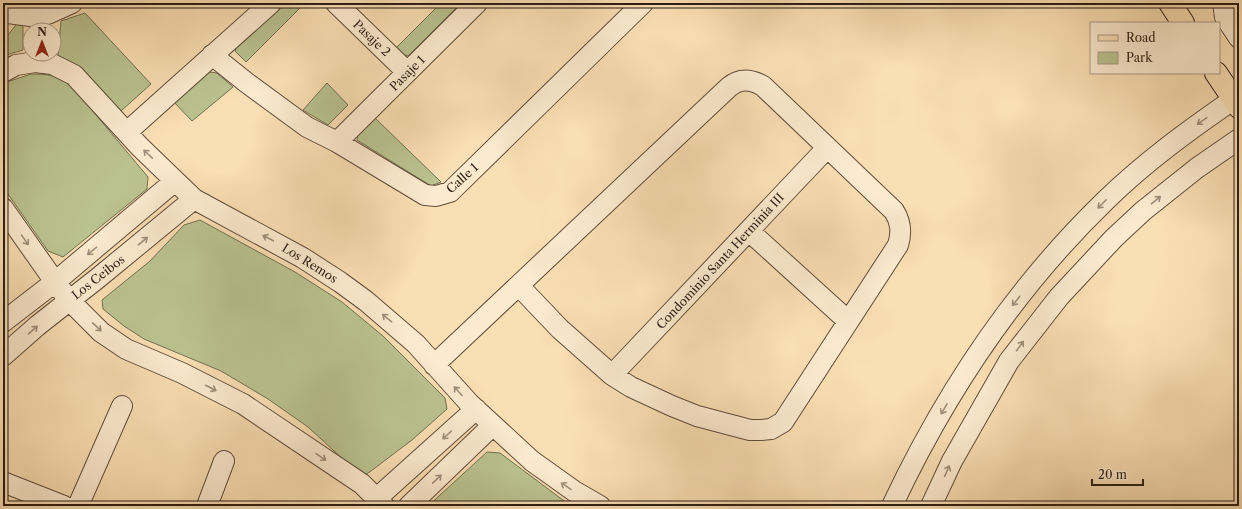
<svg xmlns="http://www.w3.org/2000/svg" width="1242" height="509" viewBox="0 0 1242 509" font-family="'Libre Caslon Text',serif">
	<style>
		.green { fill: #bac290; stroke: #727051 }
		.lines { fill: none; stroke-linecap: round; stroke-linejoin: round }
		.minor-casing { stroke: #5f4d3a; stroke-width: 22 }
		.major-casing { stroke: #2b1d12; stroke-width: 24 }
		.minor { stroke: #fceace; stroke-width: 20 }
		.major { stroke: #fadeb4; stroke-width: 22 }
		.oneway { stroke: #9e8e79 }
		.labels { text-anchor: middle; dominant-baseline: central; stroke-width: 4; stroke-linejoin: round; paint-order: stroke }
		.street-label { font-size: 12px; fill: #2b1d12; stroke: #fceace }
	</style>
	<rect width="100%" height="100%" fill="#fadeb4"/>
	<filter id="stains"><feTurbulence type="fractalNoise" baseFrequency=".005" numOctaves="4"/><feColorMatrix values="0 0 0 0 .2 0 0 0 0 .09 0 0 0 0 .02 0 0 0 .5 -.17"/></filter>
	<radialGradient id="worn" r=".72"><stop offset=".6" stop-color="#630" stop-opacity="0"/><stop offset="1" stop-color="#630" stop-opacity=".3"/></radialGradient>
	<!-- green -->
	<path class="green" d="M283 3H305L246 62 235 51 237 45Z
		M441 3H461L408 56 402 54 396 48Z
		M85 13 151 84 121 111 78 67 58 56 61 21Z
		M20 20 23 25V50L3 56V41Z
		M210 72 217 73 233 87 192 121 172 100 204 74Z
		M31 74C48 74 56 75 71 85L148 177 147 189 63 257 48 251 3 187V85L7 82Z
		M327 83 348 105 328 125 303 110Z
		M374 117 441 182 431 186 357 140 358 132Z
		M200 220 295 272 342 302 383 336 445 398 447 409 412 440 367 474H359L308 427 268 399 221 371 144 339 124 326 103 309 102 300 150 261 184 225Z
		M487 452 500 453 571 506H428Z"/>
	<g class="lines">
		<!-- minor casing -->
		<g class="minor-casing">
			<path id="minor" d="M336 3 407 72
				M1223 3 1225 17 1239 38
				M3 9 8 13 38 17 50 13 72 3
				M212 55 247 83 307 127 337 142 425 195 436 196 450 192 643 3
				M3 72 16 65 35 62 52 64 74 75 140 147 194 199 303 258 340 282 366 301 416 344 469 403 532 461 574 491 600 506
				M127 132 271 3
				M337 142 477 3
				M3 208 55 282 69 300 101 332 126 349 182 373 243 404 362 484 384 506
				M749 231 848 321
				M3 322 55 282 175 181
				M3 356 37 326 98 278 194 199
				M434 365 729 87C740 78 751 79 763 86L894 211C901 222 902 232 898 245L783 422 771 429 761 430H750L697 416 672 406 631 387 612 375 560 329 519 286
				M612 375 827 148
				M3 482 64 506
				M377 498 476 409
				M78 506 122 406
				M207 506 224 461
				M409 506 493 425
				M892 506C945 393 1016 287 1106 200 1145 162 1189 130 1234 99
				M931 506 952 461 1009 361 1059 297 1114 238 1143 211 1197 168 1239 139"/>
		</g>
		<!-- major casing -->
		<g class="major-casing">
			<path id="major" d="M1170 3 1183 23
				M1216 73 1239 107"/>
		</g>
		<!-- minor -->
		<use href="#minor" class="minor"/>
		<!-- major -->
		<use href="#major" class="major"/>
	</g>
	<!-- one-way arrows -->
	<defs><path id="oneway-shaft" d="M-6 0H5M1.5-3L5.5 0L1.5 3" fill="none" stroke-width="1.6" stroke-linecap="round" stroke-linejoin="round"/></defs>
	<g class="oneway">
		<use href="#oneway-shaft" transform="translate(1202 121) rotate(145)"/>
		<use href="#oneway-shaft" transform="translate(148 154) rotate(-136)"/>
		<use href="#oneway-shaft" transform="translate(1156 200) rotate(-40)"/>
		<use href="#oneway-shaft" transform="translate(1102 204) rotate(135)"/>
		<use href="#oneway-shaft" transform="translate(268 238) rotate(-152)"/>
		<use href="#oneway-shaft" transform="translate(25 240) rotate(55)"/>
		<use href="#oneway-shaft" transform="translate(143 241) rotate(-40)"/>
		<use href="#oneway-shaft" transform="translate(92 251) rotate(140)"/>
		<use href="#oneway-shaft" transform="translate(1016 301) rotate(129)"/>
		<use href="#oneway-shaft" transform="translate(387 318) rotate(-141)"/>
		<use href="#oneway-shaft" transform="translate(97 327) rotate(43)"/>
		<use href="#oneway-shaft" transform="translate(33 330) rotate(-41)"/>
		<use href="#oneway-shaft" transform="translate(1020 346) rotate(-54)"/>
		<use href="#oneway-shaft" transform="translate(211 388) rotate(27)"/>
		<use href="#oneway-shaft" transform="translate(458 391) rotate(-132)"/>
		<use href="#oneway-shaft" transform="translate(944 409) rotate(120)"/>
		<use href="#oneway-shaft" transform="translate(447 435) rotate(138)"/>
		<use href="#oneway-shaft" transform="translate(321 457) rotate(34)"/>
		<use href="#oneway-shaft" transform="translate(947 471) rotate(-66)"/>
		<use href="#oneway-shaft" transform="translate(437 479) rotate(-44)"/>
		<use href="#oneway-shaft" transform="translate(566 486) rotate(-146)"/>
	</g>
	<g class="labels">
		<!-- street labels -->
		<g class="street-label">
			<text transform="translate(372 38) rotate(44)">Pasaje 2</text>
			<text transform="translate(407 73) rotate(-45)">Pasaje 1</text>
			<text transform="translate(462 178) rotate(-42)">Calle 1</text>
			<text transform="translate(720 261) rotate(-47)">Condominio Santa Herminia III</text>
			<text transform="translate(310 263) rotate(32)">Los Remos</text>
			<text transform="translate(98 277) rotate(-38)">Los Ceibos</text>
		</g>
	</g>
	<!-- margin -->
	<rect width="1242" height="509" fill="none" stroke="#fadeb4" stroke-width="16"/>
	<rect x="4" y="4" width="1234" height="501" fill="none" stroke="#2b1d12" stroke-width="2"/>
	<rect x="8" y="8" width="1226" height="493" fill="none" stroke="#2b1d12"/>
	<!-- legend -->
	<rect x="1090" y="22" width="130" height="52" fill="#fceace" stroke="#a89883"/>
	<rect x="1098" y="35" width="20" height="6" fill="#fadeb4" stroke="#a89883"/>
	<text x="1126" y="42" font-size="12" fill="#2b1d12">Road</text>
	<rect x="1098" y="52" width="20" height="12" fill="#bac290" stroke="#a89883"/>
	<text x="1126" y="62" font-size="12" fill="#2b1d12">Park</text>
	<!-- north arrow -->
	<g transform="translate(42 42)"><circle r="19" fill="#fceace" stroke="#a89883"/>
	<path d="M0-3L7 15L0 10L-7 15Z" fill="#8f2418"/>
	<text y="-6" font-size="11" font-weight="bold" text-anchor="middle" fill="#2b1d12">N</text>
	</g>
	<!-- scale -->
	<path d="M1092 479v6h51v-6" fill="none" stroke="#2b1d12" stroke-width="2"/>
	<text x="1098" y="479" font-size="12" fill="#2b1d12" stroke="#fceace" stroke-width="3" paint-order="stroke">20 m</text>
	<rect width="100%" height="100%" filter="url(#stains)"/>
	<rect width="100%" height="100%" fill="url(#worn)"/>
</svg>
